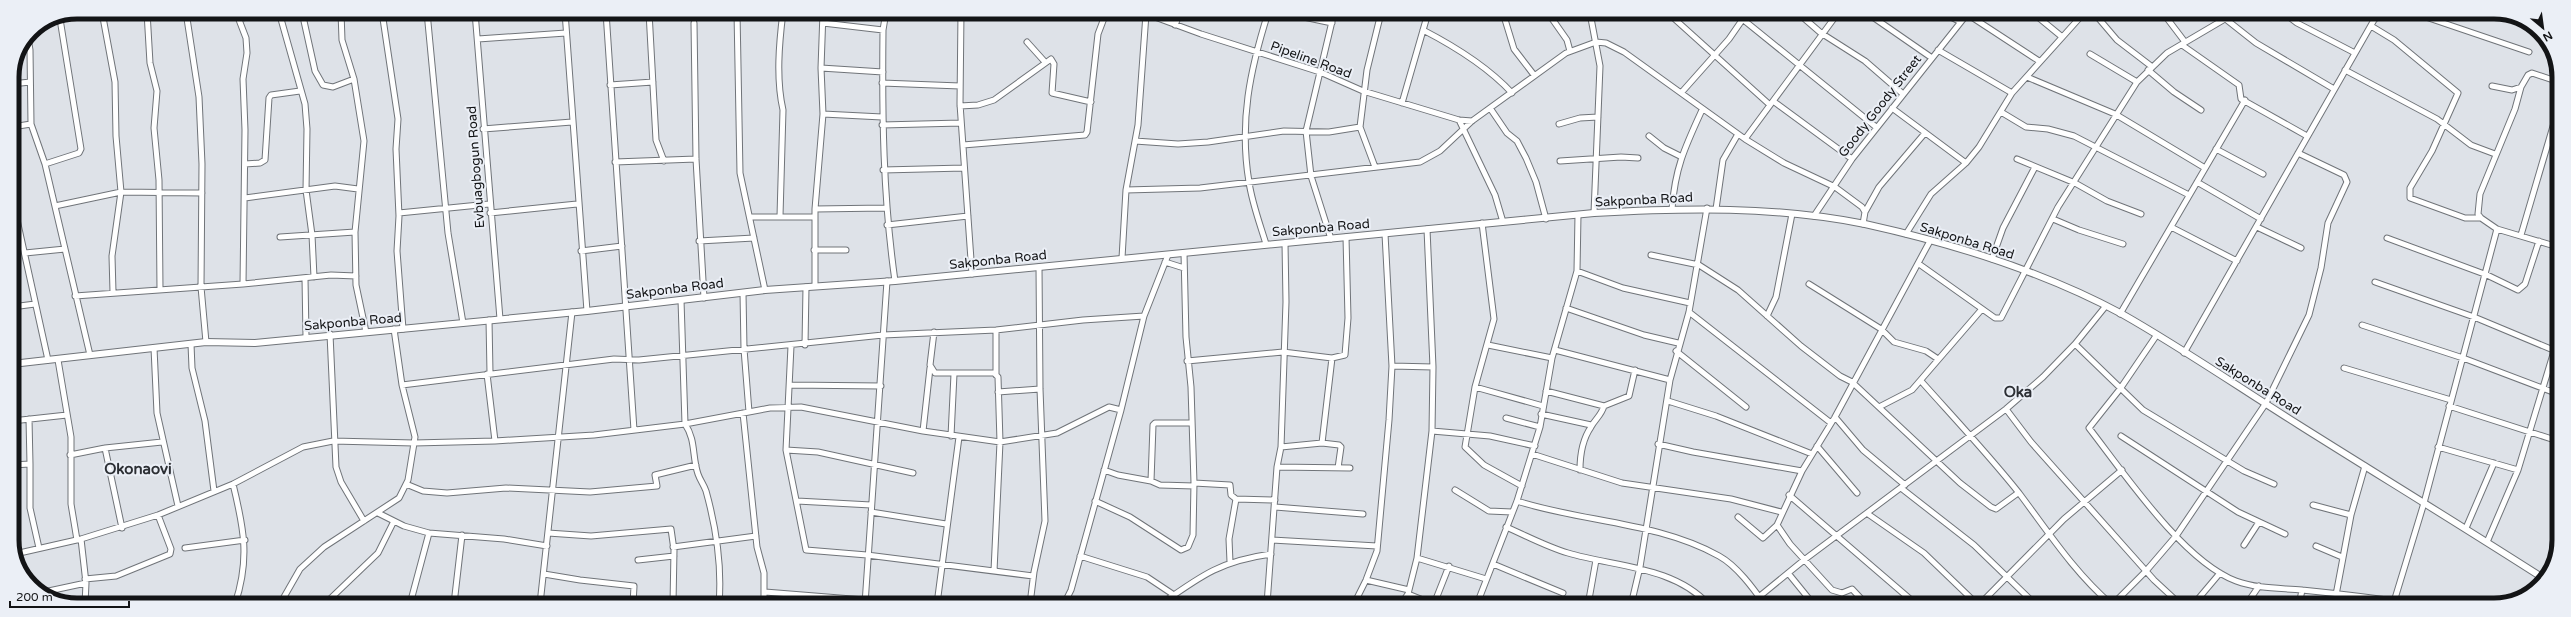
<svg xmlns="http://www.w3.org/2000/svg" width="2571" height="617" viewBox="0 0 2571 617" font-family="'Varela Round',sans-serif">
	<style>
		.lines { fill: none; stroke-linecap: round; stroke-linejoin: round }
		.minor-casing { stroke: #707479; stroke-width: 7 }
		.major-casing { stroke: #707479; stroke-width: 8 }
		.minor { stroke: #fff; stroke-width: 5 }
		.major { stroke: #fff; stroke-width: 6 }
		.labels { text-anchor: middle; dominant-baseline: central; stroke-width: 4; stroke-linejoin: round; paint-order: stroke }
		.street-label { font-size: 13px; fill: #131416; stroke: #ebeff6 }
		.quarter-label { font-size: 15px; font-weight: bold; fill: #2c2f34; stroke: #ebeff6 }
		.rim { fill: none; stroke: #131416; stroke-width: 5 }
	</style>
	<rect width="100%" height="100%" fill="#dee2e8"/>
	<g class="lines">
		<!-- minor casing -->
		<g class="minor-casing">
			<path id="minor" d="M102 12 115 82 116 136 121 192 112 256 113 292
				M147 12 150 63 157 91 154 128 159 180 160 289
				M186 12 199 97 202 164 201 287 206 342
				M236 12 246 38 247 53 243 79 245 130 243 284
				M279 12 305 104 307 129 306 190 312 235 314 277
				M302 12 315 71 323 85 333 87 354 79
				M341 12 342 40 354 79 364 141 355 232 356 285 366 332
				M382 12 398 119 396 149 399 216 397 251 403 329
				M427 12 448 233 463 323
				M475 12 500 319
				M565 12 587 311
				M606 12 634 430
				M649 12 656 140 664 161
				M737 12 740 173 765 290
				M886 12 883 30C882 115 883 197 895 281
				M961 12 960 104 972 274
				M1144 13 1201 34 1320 72 1363 91 1459 120 1472 121
				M1285 13 1332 23
				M1503 13 1514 49 1534 75
				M1548 13 1567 40 1570 51
				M1590 13 1600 66 1594 213
				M1668 13 1770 105
				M1735 13 1876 127
				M1798 13 1821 33 1865 61 1903 94
				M1867 13 1932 58
				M1943 13 1961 22
				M2033 13 2061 36
				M2094 13 2117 40 2151 66
				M2163 13 2185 42
				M2218 13 2256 43 2334 89
				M2284 13 2297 23 2355 53
				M2366 13 2375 19
				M2414 13 2529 52
				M1967 14 2039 61
				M961 15 985 12
				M240 19 257 14
				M694 23 696 159 704 298
				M823 23 883 30
				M1175 25 1180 13
				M2371 26 2394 40 2458 93 2432 151 2410 188V198L2465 218H2481
				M1423 30C1454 46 1488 67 1512 93
				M28 38 30 50 31 124 45 164 90 355
				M478 39 566 33
				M1027 42 1045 62
				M2182 45 2239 85 2241 99 2307 136
				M1938 50 2012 93
				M2090 54 2137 82
				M821 68 883 72
				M2148 70 2174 92 2201 110
				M2345 70 2437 119 2471 145 2495 154
				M2027 77 2115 114 2205 168
				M882 83 960 86
				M12 84 30 82
				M610 85 653 82
				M2492 86 2512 90 2521 87
				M1681 93 1729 39 1747 13
				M1773 101 1852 159
				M1402 103 1428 13
				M960 106 978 105 994 100 1051 59 1054 64 1052 93 1091 102
				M1490 108 1507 133 1517 141 1526 158 1536 182 1546 219
				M1892 108 1966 163
				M2001 112 2026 127 2048 129 2074 136 2189 195
				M823 114 882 117
				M1459 120 1495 195 1503 222
				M1559 124 1580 118 1598 117
				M882 125 961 123
				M12 127 31 124
				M483 129 572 122
				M1649 136 1664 148 1680 156
				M1745 139 1838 13
				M1135 141 1178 144 1208 142 1284 131 1329 132 1360 127
				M963 145 1085 135 1087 132 1098 34 1106 13
				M2216 149 2263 174
				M2017 159 2075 183 2107 201 2141 214
				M1560 161 1621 157 1638 158
				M615 162 696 159
				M45 164 79 153 81 149 60 19
				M245 164 260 163 265 160 269 98 271 95 300 91
				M1375 167 1360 127 1367 70 1381 13
				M883 170 964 168
				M2197 182 2261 219
				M1126 190 1200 188 1420 162 1440 151 1472 121 1566 53 1596 42 1606 43 1624 52 1745 139 1784 163 1835 187 1862 207 1865 212 1863 224
				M12 197 48 360
				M245 198 335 186 358 189
				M55 206 121 192 202 193
				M815 209 885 208
				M1672 209C1675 168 1685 147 1702 110
				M1716 209 1723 160 1738 134
				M1865 212 1879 187 1925 133
				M399 213 489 204
				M490 213 577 204
				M780 216 783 110C776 79 779 44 783 12
				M1814 216 1852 159 1968 13
				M750 217H814
				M2053 219 2079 230 2123 244
				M1482 223 1494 319 1475 387 1465 447 1484 465 1522 486
				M887 225 968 216
				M2171 227 2237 261
				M2257 227 2301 248
				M1427 229 1433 367 1432 431 1417 558 1486 579
				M2497 229 2481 218 2478 214 2480 194 2515 109 2521 87 2528 75 2532 73 2559 82
				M1906 234 1931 194 1966 163 1979 147 2012 93 2084 13
				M2521 235 2559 106
				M280 237 355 232
				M2387 238 2487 275 2518 290 2525 284 2539 241
				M1331 239 1311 176 1306 131 1334 13
				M699 241 754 238
				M1266 244C1260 224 1252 203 1249 182 1239 122 1250 70 1268 13
				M814 250H846
				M581 251 622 246
				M25 253 65 249
				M1651 255 1699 265 1738 290 1801 346 1840 376 1852 382 1960 483 1991 507 1996 509 2018 493
				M1122 258 1126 190 1138 125 1146 14
				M1992 259 2003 228 2035 167
				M1165 262 1184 268
				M1919 264 1995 318H2001L2058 207 2137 82 2167 53 2235 13
				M1577 271 1623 288 1690 303
				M305 278 306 337
				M2375 282 2474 317 2558 352
				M1809 284 1881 329 1894 342 1926 351 1938 359
				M815 286V209L823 114 821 68 823 12
				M743 293 744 349 749 412
				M75 296 243 284 331 275 356 276
				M681 300 685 424 770 408 801 407 923 431 1000 442 1057 433 1109 407 1121 410
				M12 307 35 304
				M2105 307 2075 344 2143 410 2244 471 2274 484
				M1566 308 1644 335 1678 343
				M1689 312 1831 423
				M2120 314 2245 100
				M1767 316 1776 297 1792 214
				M489 320 490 373
				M2362 325 2463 358 2558 394
				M996 330V375
				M934 332 930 365 935 373H994L998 377 1000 442 994 571
				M330 334 336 467 341 482 364 521
				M2156 336 2120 389 2089 428C2124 473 2183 561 2236 581 2258 589 2280 588 2302 590 2342 594 2383 599 2422 605
				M191 344 192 368 205 421 214 491
				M805 345 806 287
				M1488 345 1552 358
				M791 346 786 450 806 550 867 555 1033 576
				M154 348 157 413 178 506
				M1555 350 1670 380
				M1676 351 1746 407
				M2184 353 2378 13
				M58 360 71 437V504L77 540
				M1187 361 1283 352 1332 358 1345 355 1348 318 1346 237
				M1392 366 1433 367
				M2344 368 2451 400
				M487 374 495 441
				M1921 381C1954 418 1988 454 2019 493 2049 533 2074 572 2112 605
				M402 385 614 359 639 360 883 335 996 330 1083 320 1144 316
				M790 385 881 386
				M1475 387 1543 406
				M1546 391 1604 406
				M998 392 1040 389
				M1668 401 1716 416 1812 454
				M2449 406 2558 441
				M1879 407 1912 390 1982 309
				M2006 409 2031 442 2154 580 2181 605
				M743 413 757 547 764 573V604
				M1541 414 1591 425
				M1835 417 1863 450 1905 485
				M1506 418 1540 427
				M29 419 30 464
				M12 421 67 415
				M923 431 930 368
				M1432 431 1490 436 1535 446
				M951 436 954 374
				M2121 436 2238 512 2285 534
				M1322 443 1332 358
				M1658 444 1693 452 1802 471
				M1817 446 1857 493
				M1281 447 1322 443 1339 445 1341 447 1338 468
				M2438 447 2518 470
				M786 450 818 452 913 473
				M1532 454 1622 483 1731 499 1781 512
				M70 455 105 448
				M12 465 30 464V508L39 548
				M1277 467 1350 468
				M1104 470 1118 475 1151 481 1160 485 1194 486
				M1580 470C1580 455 1582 440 1591 427 1595 419 1601 416 1604 406L1629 396 1635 370
				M1151 481 1153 425 1155 423H1191
				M1194 483 1230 485 1231 495 1236 499 1275 500
				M233 484C244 529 250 559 235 604
				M406 484 423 491 447 493 506 488 590 492 657 486 655 475 696 465
				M1901 488 1974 545 2036 605
				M1455 490 1489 511 1512 512
				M1789 495 1917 605
				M797 501 871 505
				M1095 501 1130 517 1181 550 1188 547 1193 535 1194 483 1191 387 1186 337 1184 253
				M1517 501C1582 522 1658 522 1719 556 1737 566 1753 588 1765 605
				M2313 505 2351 515
				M1275 507 1363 514
				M871 512 946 524
				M378 513 404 526 429 533 504 539 547 546
				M1868 514 1924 553 1978 605
				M1738 517 1763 538 1777 525
				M1506 527C1527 536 1547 547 1568 553 1615 567 1674 566 1709 605
				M122 528 105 448 162 442
				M2466 528 2494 463
				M548 533 591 536 671 529 674 550 673 604
				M81 539 86 583 85 604
				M1272 540 1377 546
				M2487 542 2518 470 2558 338
				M2244 545 2259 522
				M2316 546 2342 557
				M673 547 756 536
				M185 548 245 540
				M15 554 81 539 158 515 233 484 303 447 333 441 414 443 495 441 594 435 685 424C696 440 692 457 698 474 700 480 704 485 706 491 716 527 722 567 719 604
				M1080 556 1147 577 1174 595
				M638 560 674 556
				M1230 562 1229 539 1236 499
				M1493 564 1563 593
				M1788 573 1814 605
				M544 574 580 580 634 586 633 604
				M85 579 116 576 170 554 171 549 158 515
				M1366 580 1409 590
				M44 592 86 583
				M765 592 914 604
				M1408 594 1433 604
				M2336 595 2351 515 2365 466
				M280 604 300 569 324 547 399 498 408 480 415 437 402 385 394 329
				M328 604 331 598 378 553 394 521
				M410 604 429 533
				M454 604 462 535
				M540 604 572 312
				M865 604 887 281
				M937 604 959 437
				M1030 604 1034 572 1045 521 1040 389 1039 267
				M1064 604 1071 590 1121 410 1144 316 1168 255
				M1161 604C1202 575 1221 561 1271 554
				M1241 604 1268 601 1304 604
				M1267 604 1277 467 1281 447 1286 302 1285 243
				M1354 604 1366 580 1377 551 1389 420 1392 366 1385 234
				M1401 604 1408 594 1417 558
				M1434 604 1449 566
				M1477 604 1517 501 1540 427 1552 358 1577 271 1578 215
				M1588 605 1596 560
				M1631 605 1640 567 1670 380 1689 312 1707 208
				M1749 605 1804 560 2006 409 2043 377 2075 344
				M1867 605 1852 589 1842 593 1832 590 1790 544 1777 525 1802 471 1835 417 1930 241
				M1979 605 2064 519 2122 470
				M2112 605 2146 571 2176 536 2266 403 2309 315 2321 268 2328 223 2347 182 2344 175 2298 153
				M2193 605 2220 573
				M2246 605 2259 586
				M2299 605 2302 590
				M2349 605 2350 596
				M2393 605 2424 503 2497 229 2558 247"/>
		</g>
		<!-- major casing -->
		<g class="major-casing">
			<path id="major" d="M12 364 206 342 255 343 587 311 765 290 895 281 1594 213C1684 208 1776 206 1865 224 1951 243 2044 272 2122 314 2182 348 2240 388 2299 425 2380 476 2462 526 2543 578"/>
		</g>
		<!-- minor -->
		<use href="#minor" class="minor"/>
		<!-- major -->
		<use href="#major" class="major"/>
	</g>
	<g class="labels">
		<!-- street labels -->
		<g class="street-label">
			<text transform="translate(1311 60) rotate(20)">Pipeline Road</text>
			<text transform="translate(1880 106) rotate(-52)">Goody Goody Street</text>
			<text transform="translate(476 167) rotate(-94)">Evbuagbogun Road</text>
			<text transform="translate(1644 200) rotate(-3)">Sakponba Road</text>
			<text transform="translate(1321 228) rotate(-5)">Sakponba Road</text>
			<text transform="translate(1967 241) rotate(17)">Sakponba Road</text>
			<text transform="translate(998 260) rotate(-6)">Sakponba Road</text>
			<text transform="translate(675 289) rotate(-7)">Sakponba Road</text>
			<text transform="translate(353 322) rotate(-5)">Sakponba Road</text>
			<text transform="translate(2258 386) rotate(32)">Sakponba Road</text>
		</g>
		<!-- quarter labels -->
		<g class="quarter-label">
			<text x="2018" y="392">Oka</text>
			<text x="138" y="469">Okonaovi</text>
		</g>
	</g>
	<!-- crop -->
	<path d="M0 0H2571V617H0ZM77 19H2494A58 58 0 0 1 2552 77V540A58 58 0 0 1 2494 598H77A58 58 0 0 1 19 540V77A58 58 0 0 1 77 19Z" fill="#ebeff6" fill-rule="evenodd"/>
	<path class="rim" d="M77 19H2494A58 58 0 0 1 2552 77V540A58 58 0 0 1 2494 598H77A58 58 0 0 1 19 540V77A58 58 0 0 1 77 19Z"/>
	<!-- north arrow -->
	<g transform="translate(2543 28) rotate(151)" stroke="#ebeff6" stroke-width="3" paint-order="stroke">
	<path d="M0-3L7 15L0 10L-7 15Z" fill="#131416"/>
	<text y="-6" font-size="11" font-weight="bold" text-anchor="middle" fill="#131416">N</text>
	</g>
	<!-- scale -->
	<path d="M10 601v6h119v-6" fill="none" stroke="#131416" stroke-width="2"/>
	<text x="16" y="601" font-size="12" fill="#131416" stroke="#ebeff6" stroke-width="3" paint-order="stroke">200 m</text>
</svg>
